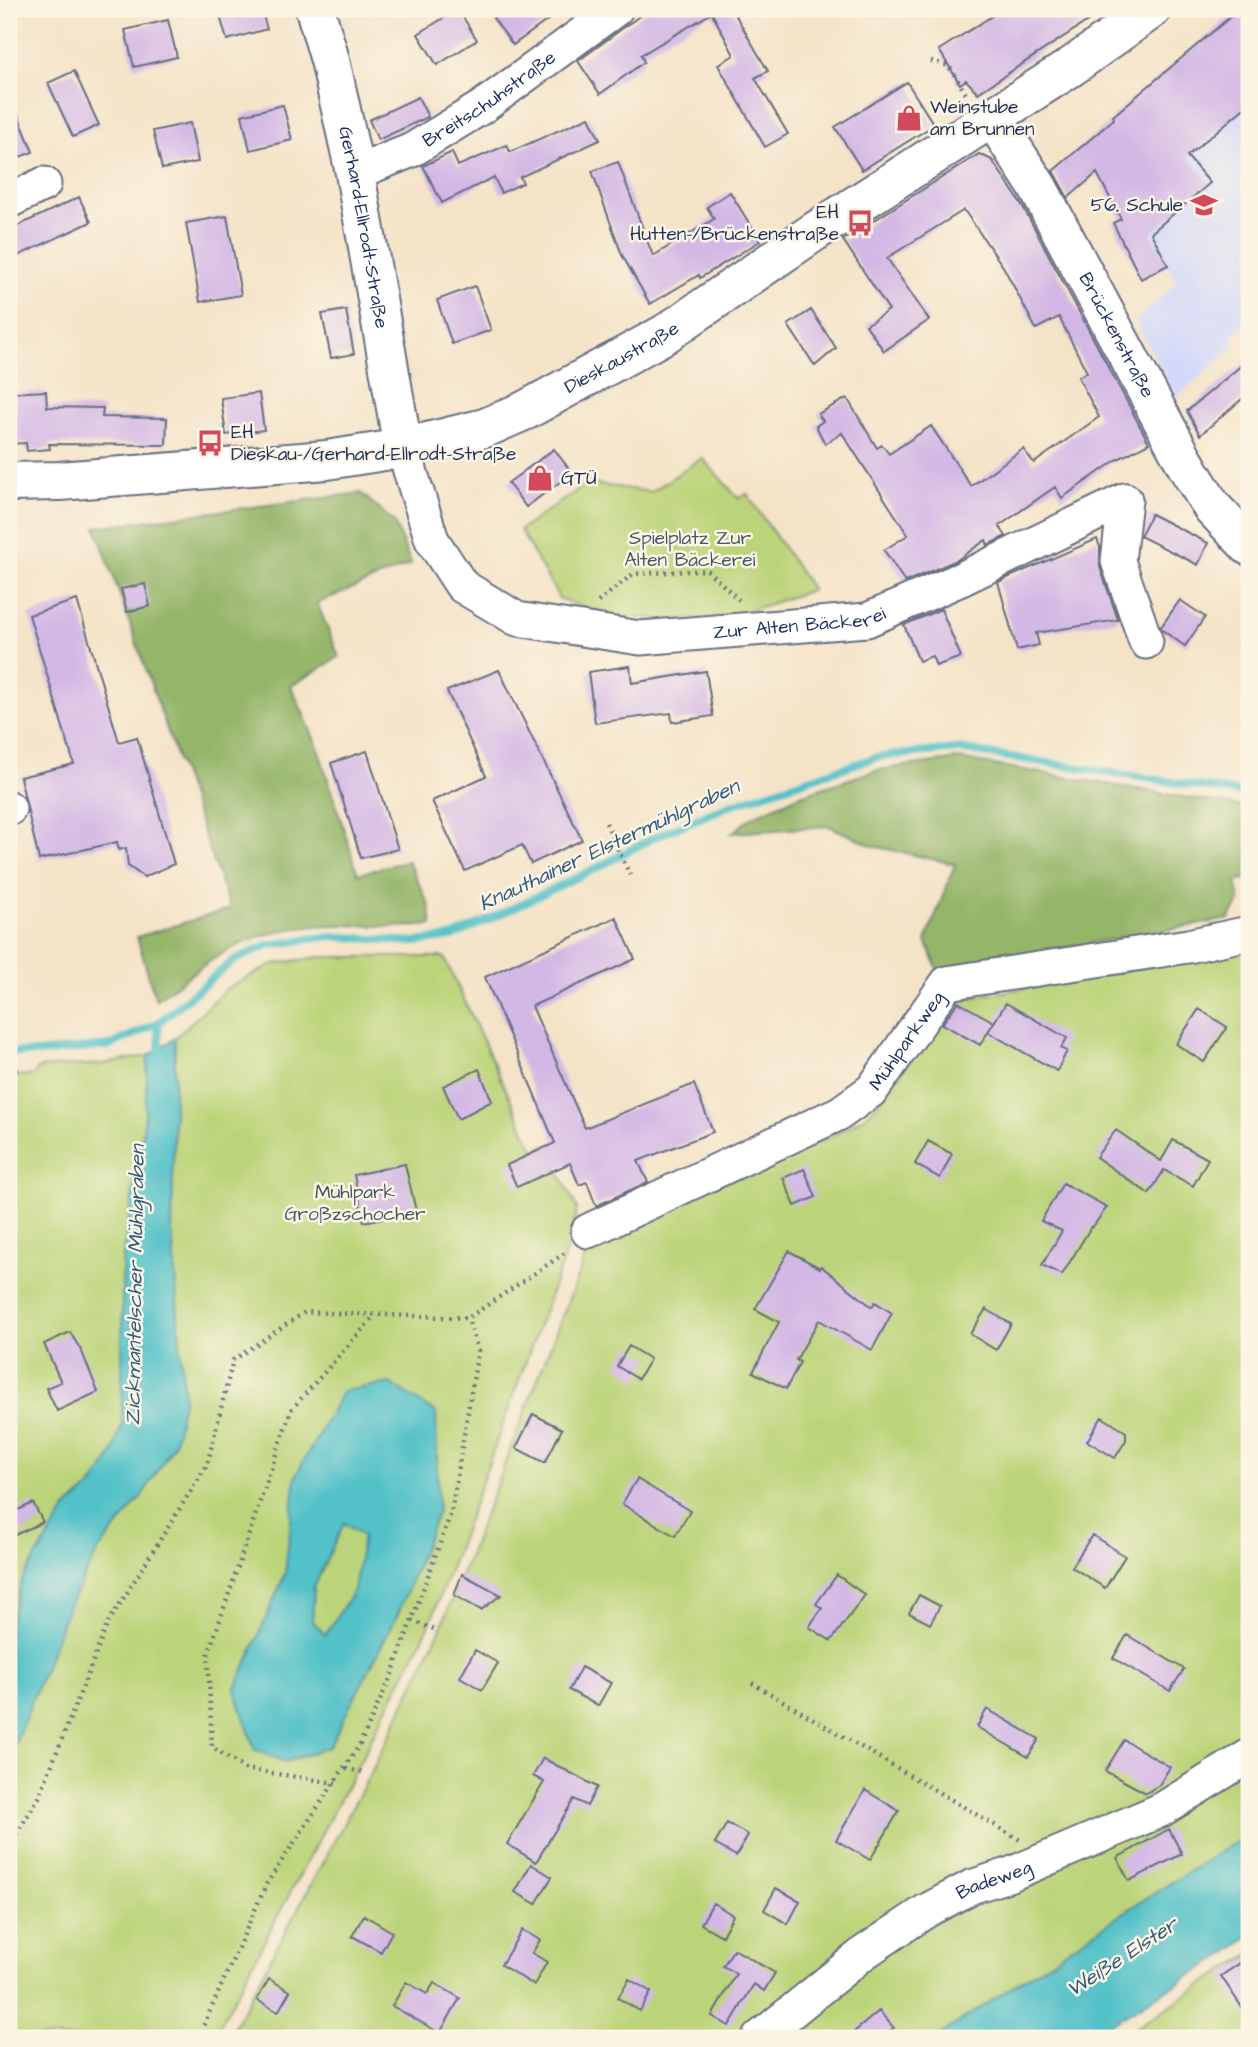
<svg xmlns="http://www.w3.org/2000/svg" width="1258" height="2047" viewBox="0 0 1258 2047" font-family="'Architects Daughter',sans-serif">
	<style>
		.built { fill: #d3d9f9 }
		.green { fill: #bcd479; stroke: #6c826c; stroke-width: 2; fill-rule: evenodd }
		.forest { fill: #95b669; stroke: #587264; stroke-width: 2 }
		.water { fill: #53c1c8; stroke: #377893; stroke-width: 2; fill-rule: evenodd }
		.lines { fill: none; stroke-linecap: round; stroke-linejoin: round }
		.stream { stroke: #53c1c8; stroke-width: 8 }
		.building { fill: #d3b7e5 }
		.minor-casing { stroke: #676e83; stroke-width: 37 }
		.major-casing { stroke: #676e83; stroke-width: 42 }
		.path { stroke: #676e83; stroke-width: 4.5; stroke-dasharray: 2 5; stroke-linecap: butt }
		.minor { stroke: #fff; stroke-width: 33 }
		.major { stroke: #fff; stroke-width: 38 }
		.labels { text-anchor: middle; dominant-baseline: central; stroke-width: 5; stroke-linejoin: round; paint-order: stroke }
		.street-label { font-size: 19px; fill: #1b2f5e; stroke: #fcf5e5 }
		.poi-label { font-size: 19px; fill: #1b2f5e; stroke: #fcf5e5; text-anchor: start }
		.park-label { font-size: 19px; fill: #435865; stroke: #fcf5e5 }
		.water-label { font-size: 21px; font-style: italic; fill: #2c5b7e; stroke: #fcf5e5 }
	</style>
	<rect width="100%" height="100%" fill="#fcf5e5"/>
	<filter id="ink" filterUnits="userSpaceOnUse"><feTurbulence type="fractalNoise" baseFrequency=".0143" numOctaves="2"/><feDisplacementMap in="SourceGraphic" scale="14" xChannelSelector="R" yChannelSelector="G"/><feConvolveMatrix kernelMatrix="1 2 1 2 8 2 1 2 1" color-interpolation-filters="sRGB"/></filter>
	<filter id="wash" filterUnits="userSpaceOnUse"><feTurbulence type="fractalNoise" baseFrequency=".00686" numOctaves="4" result="noise"/><feDisplacementMap in="SourceGraphic" scale="28" xChannelSelector="R" yChannelSelector="G"/><feGaussianBlur stdDeviation="1.57" result="paint"/><feColorMatrix in="noise" values="0 0 0 0 0 0 0 0 0 0 0 0 0 0 0 0 0 1.4 0 .05"/><feComposite in="paint" operator="in"/></filter>
	<g filter="url(#wash)">
		<rect width="100%" height="100%" fill="#f4e3c7"/>
		<!-- built -->
		<path class="built" d="M1236 12 1249 27V321L1233 335 1234 347 1177 398 1135 320 1177 283 1150 230 1115 126 1113 116Z"/>
		<!-- green -->
		<path class="green" d="M702 458 738 498 747 494 812 590 730 617 670 620 604 615 559 598 520 530 588 483 651 492Z
			M1249 949V1834L1131 1908 935 2038H228L371 1773 440 1630 593 1237 836 1134 867 1115 882 1099 951 1001Z
			M319 957H444L534 1150 546 1146 577 1208 574 1230 429 1626 359 1763 213 2038H9V1759L70 1603 98 1551 141 1497 174 1444 184 1398 172 1232 175 1038 227 988 274 964ZM436 1413 285 1762 235 1690 285 1574Z
			M148 1056 145 1116 123 1359 122 1425 111 1457 91 1487 66 1509 9 1625V1076L34 1075 38 1068 103 1064Z
			M344 1522 364 1535 354 1590 326 1636 312 1620 314 1587Z
			M1249 1955V2038H1120Z"/>
		<!-- forest -->
		<path class="forest" d="M361 493 394 522 411 564 317 603 339 657 291 686 317 745 358 874 408 861 429 905 432 925C400 929 367 924 335 925 251 927 220 952 156 1000L137 937 230 909 96 527Z
			M958 759 1249 808V878L1236 881 1240 901 1229 919 938 970 926 941 955 864 873 846 829 826 732 833 753 816 801 795 877 770Z"/>
		<!-- water -->
		<path class="water" d="M175 1038 172 1232 184 1398 174 1444 141 1497 98 1551 70 1603 9 1759V1625L22 1580 66 1509 91 1487 111 1457 122 1425V1263L145 1116 148 1056Z
			M390 1383 436 1413 438 1511 398 1614 329 1747 285 1762 255 1750 235 1690 285 1574 296 1475 343 1391ZM344 1523 363 1536 354 1590 325 1635 312 1620 314 1587Z
			M1249 1834V1937L1226 1954 1087 2038H935L1131 1908Z"/>
		<g class="lines">
			<!-- stream -->
			<path class="stream" d="M158 1023 160 1057
				M9 1052 36 1053 109 1046 158 1023 233 961 268 945 331 936 416 942 452 937 599 867 653 838 730 805 877 757 957 749 1249 794"/>
		</g>
		<g id="blocks">
			<!-- building -->
			<path class="building" d="M218 9H261L267 29 227 40Z
				M458 9 477 40 437 65 418 34Z
				M506 9H563L513 45 493 18Z
				M649 9H732L768 71 755 78 788 134 765 147 718 65 734 55 712 13 641 55 644 62 600 94 578 61Z
				M1003 9H1106L978 93 966 80 960 84 939 50Z
				M1236 12 1249 27V104L1187 156 1210 183 1151 233 1168 265 1141 279 1113 223 1121 219 1097 173 1068 198 1053 171 1114 119 1113 116Z
				M168 20 177 57 134 67 125 30Z
				M74 71 99 125 73 137 48 83Z
				M907 82 934 125 862 170 835 127Z
				M9 93 33 152 9 161Z
				M418 97 428 117 378 140 369 120Z
				M283 105 292 140 250 150 242 115Z
				M589 117 600 140 520 177 523 183 501 193 494 177 442 203 423 166 452 152 458 166 507 145 510 152Z
				M190 123 198 162 162 169 153 131Z
				M979 154 992 160 1022 205 1149 443 1116 460 1062 498 1055 487 999 526 1006 536 988 545 986 540 957 560 905 582 884 550 908 535 842 433 825 444 816 426 823 421 818 414 847 398 877 448 882 445 889 454 931 426 971 486 1023 449 1034 463 1099 417 1078 377 1087 372 1059 317 1036 329 1004 268 964 210 887 258 929 320 884 351 866 325 889 310 843 240Z
				M618 162 653 256 714 219 707 207 730 192 760 241 700 278 699 275 650 304 622 255 592 171Z
				M79 197 91 222 9 260V230Z
				M227 216 241 295 200 302 186 223Z
				M475 286 491 330 452 344 437 300Z
				M346 310 354 354 331 358 322 314Z
				M811 310 836 348 815 366 788 325Z
				M1249 359V393L1200 435 1187 411Z
				M46 391 47 407 103 408 102 417 167 418 166 445 49 444 50 449 27 451 26 443 9 444V393Z
				M259 393 264 430 226 435 221 398Z
				M554 449 572 473 526 507 508 483Z
				M1151 514 1208 543 1198 565 1140 536Z
				M1097 539 1100 547V567L1118 620 1036 633 1039 645 1017 650 998 582Z
				M145 584 150 606 127 612 121 589Z
				M77 600 119 742 137 737 174 864 144 877 128 866 126 848 119 850 117 842 39 860 20 777 74 764 29 615Z
				M1180 600 1205 617 1185 646 1162 630 1161 627Z
				M941 609 961 657 936 666 932 656 919 661 904 625Z
				M630 666 632 683 706 671 713 716 672 722 671 713 595 723 588 672Z
				M499 670 582 840 531 864 522 845 465 871 432 801 486 776 447 691Z
				M367 751 398 849 361 858 331 763Z
				M616 917 635 959 532 1006 585 1128 694 1084 713 1132 638 1161 648 1182 596 1206 587 1182 579 1185 570 1163 517 1187 507 1165 555 1143 485 977Z
				M958 1002 994 1022 980 1045 942 1024Z
				M1006 1003 1067 1038 1061 1048 1067 1051 1057 1071 988 1032Z
				M1199 1009 1227 1027 1204 1062 1176 1044Z
				M479 1069 492 1101 458 1119 443 1086Z
				M1116 1130 1161 1161 1173 1140 1208 1159 1193 1186 1164 1170 1149 1194 1096 1157Z
				M928 1141 952 1154 940 1178 915 1164Z
				M405 1164 416 1211 364 1222 354 1175Z
				M804 1169 816 1197 795 1206 783 1178Z
				M1063 1183 1107 1207 1092 1228 1091 1227 1062 1275 1042 1265 1062 1231 1041 1221Z
				M789 1251 820 1268 821 1266 872 1307 875 1302 892 1313 872 1350 819 1320 796 1360 800 1362 786 1389 753 1372 779 1322 755 1309Z
				M986 1309 1011 1324 996 1350 970 1334Z
				M70 1332 82 1352 98 1392 57 1411 46 1388 61 1382 44 1344Z
				M629 1346 650 1359 638 1379 617 1366Z
				M533 1414 562 1429 545 1463 516 1448Z
				M1102 1417 1126 1432V1440L1115 1458 1087 1441Z
				M637 1479 690 1511 675 1536 622 1504Z
				M33 1503 43 1522 9 1538V1514Z
				M1092 1535 1125 1556 1105 1588 1072 1567Z
				M462 1574 501 1595 481 1610 454 1595Z
				M837 1575 865 1595 831 1641 809 1627 822 1608 816 1604Z
				M919 1595 940 1606 930 1624 909 1613Z
				M1127 1635 1184 1669 1170 1691 1113 1658Z
				M475 1650 498 1663 482 1690 460 1677Z
				M581 1667 611 1683 598 1706 569 1690Z
				M987 1709 1039 1739 1028 1757 977 1727Z
				M1124 1740 1170 1767 1159 1785 1146 1793 1105 1771Z
				M543 1758 597 1787 587 1806 574 1799 536 1862 507 1844 544 1782 533 1776Z
				M865 1790 899 1811 870 1860 836 1840Z
				M727 1823 748 1835 736 1856 715 1844Z
				M1169 1829 1182 1854 1129 1881 1117 1858Z
				M531 1864 552 1877 536 1904 515 1892Z
				M776 1888 800 1901 788 1924 764 1910Z
				M713 1903 733 1915 722 1936 701 1924Z
				M364 1915 392 1932 381 1952 352 1936Z
				M522 1930 540 1940 532 1953 547 1962 534 1985 501 1965Z
				M734 1949 775 1973 764 1991 754 1984 729 2026 712 2016 736 1974 723 1966Z
				M1249 1957V2018L1221 1976Z
				M269 1979 290 1991 278 2012 257 2000Z
				M629 1979 651 1992 640 2011 618 1998Z
				M406 1982 427 1994 434 1983 460 1998 440 2033 392 2006Z
				M879 2011 894 2028 878 2038H847Z"/>
		</g>
	</g>
	<g filter="url(#ink)">
		<use href="#blocks" fill-opacity="0" stroke="#676e83" stroke-width="2"/>
		<g class="lines">
			<!-- minor casing -->
			<g class="minor-casing">
				<g id="minor">
					<path id="s1" d="M355 173 412 150 482 107 616 9"/>
					<path d="M9 201 44 184"/>
					<path id="s2" d="M403 448 432 540 462 586 517 619 640 638 867 620 961 579 1125 500"/>
					<path d="M1125 500 1118 561 1146 642"/>
					<path d="M9 808V809"/>
					<path id="s3" d="M588 1231 840 1113 872 1090 947 983 1188 946 1249 933"/>
					<path id="s4" d="M759 2038 865 1952 926 1911 971 1887 1011 1874 1161 1810 1249 1756"/>
				</g>
			</g>
			<!-- major casing -->
			<g class="major-casing">
				<g id="major">
					<path id="s5" d="M315 9 330 60 355 173 403 448"/>
					<path id="s6" d="M993 118 1037 186 1189 470 1212 507 1249 546"/>
					<path id="s7" d="M9 482 59 481 327 460 403 448 485 428 526 410 665 334 814 232 1071 67 1152 9"/>
				</g>
			</g>
			<!-- path -->
			<path class="path" d="M1076 9 1082 19
				M931 61 949 66 967 96
				M598 602 633 574 707 570 739 600
				M606 823 630 875
				M9 1071 19 1070
				M412 1621 434 1629
				M752 1683 1020 1840
				M346 1769 362 1772
				M336 1783 245 1769 212 1747 208 1655 291 1410 375 1315
				M9 1846 39 1797 108 1623 207 1465 233 1360 305 1312 468 1318 568 1251
				M198 2038 267 1883 360 1744 392 1674 451 1513 478 1351 468 1318"/>
			<!-- minor -->
			<use href="#minor" class="minor"/>
			<!-- major -->
			<use href="#major" class="major"/>
		</g>
	</g>
	<!-- icons -->
	<defs>
		<g id="shop-bare" transform="scale(2.1)"><path d="M-5-2.5h2.3a2.7 3.5 0 0 1 5.4 0H5L5.5 6h-11ZM-1.5-2.5h3a1.5 2.3 0 0 0-3 0Z" fill="#d1495b" stroke="#fcf5e5" stroke-width="2.5" paint-order="stroke"/></g>
		<g id="school-bare" transform="scale(2.1)"><path d="M0-5L7-2L0 1L-7-2ZM-4 1L0 2.5L4 1V4Q0 6-4 4Z" fill="#d1495b" stroke="#fcf5e5" stroke-width="2.5" paint-order="stroke"/></g>
		<g id="bus-bare" transform="scale(2.1)"><path d="M-5-6H5V4H4V6H2V4H-2V6H-4V4H-5ZM-3.5-4V0h7V-4ZM-3.5 1.2v1.5H-2V1.2ZM2 1.2v1.5H3.5V1.2Z" fill="#d1495b" stroke="#fcf5e5" stroke-width="2.5" paint-order="stroke"/></g>
	</defs>
	<g fill-rule="evenodd">
		<use href="#shop-bare" x="909" y="118"/>
		<use href="#school-bare" x="1204" y="205"/>
		<use href="#bus-bare" x="860" y="223"/>
		<use href="#bus-bare" x="210" y="443"/>
		<use href="#shop-bare" x="540" y="478"/>
	</g>
	<g class="labels">
		<!-- street labels -->
		<g class="street-label">
			<text stroke="none"><textPath href="#s1" startOffset="154">Breitschuhstraße</textPath></text>
			<text stroke="none"><textPath href="#s5" startOffset="224">Gerhard-Ellrodt-Straße</textPath></text>
			<text stroke="none"><textPath href="#s6" startOffset="250">Brückenstraße</textPath></text>
			<text stroke="none"><textPath href="#s7" startOffset="634">Dieskaustraße</textPath></text>
			<text stroke="none"><textPath href="#s2" startOffset="500">Zur Alten Bäckerei</textPath></text>
			<text stroke="none"><textPath href="#s3" startOffset="378">Mühlparkweg</textPath></text>
			<text stroke="none"><textPath href="#s4" startOffset="285">Badeweg</textPath></text>
		</g>
		<!-- poi labels -->
		<g class="poi-label">
			<text x="930" y="107">Weinstube<tspan x="930" dy="22">am Brunnen</tspan></text>
			<text x="1183" y="205" text-anchor="end">56. Schule</text>
			<text x="839" y="212" text-anchor="end">EH<tspan x="839" dy="22">Hutten-/Brückenstraße</tspan></text>
			<text x="231" y="432">EH<tspan x="231" dy="22">Dieskau-/Gerhard-Ellrodt-Straße</tspan></text>
			<text x="561" y="478">GTÜ</text>
		</g>
		<!-- park labels -->
		<g class="park-label">
			<text x="690" y="538">Spielplatz Zur<tspan x="690" dy="22">Alten Bäckerei</tspan></text>
			<text x="355" y="1192">Mühlpark<tspan x="355" dy="22">Großzschocher</tspan></text>
		</g>
		<!-- water labels -->
		<g class="water-label">
			<text transform="translate(609 845) rotate(-25)">Knauthainer Elstermühlgraben</text>
			<text transform="translate(135 1285) rotate(-89)">Zickmantelscher Mühlgraben</text>
			<text transform="translate(1122 1957) rotate(-33)">Weiße Elster</text>
		</g>
	</g>
	<!-- margin -->
	<rect width="1258" height="2047" fill="none" stroke="#fcf5e5" stroke-width="35"/>
</svg>
